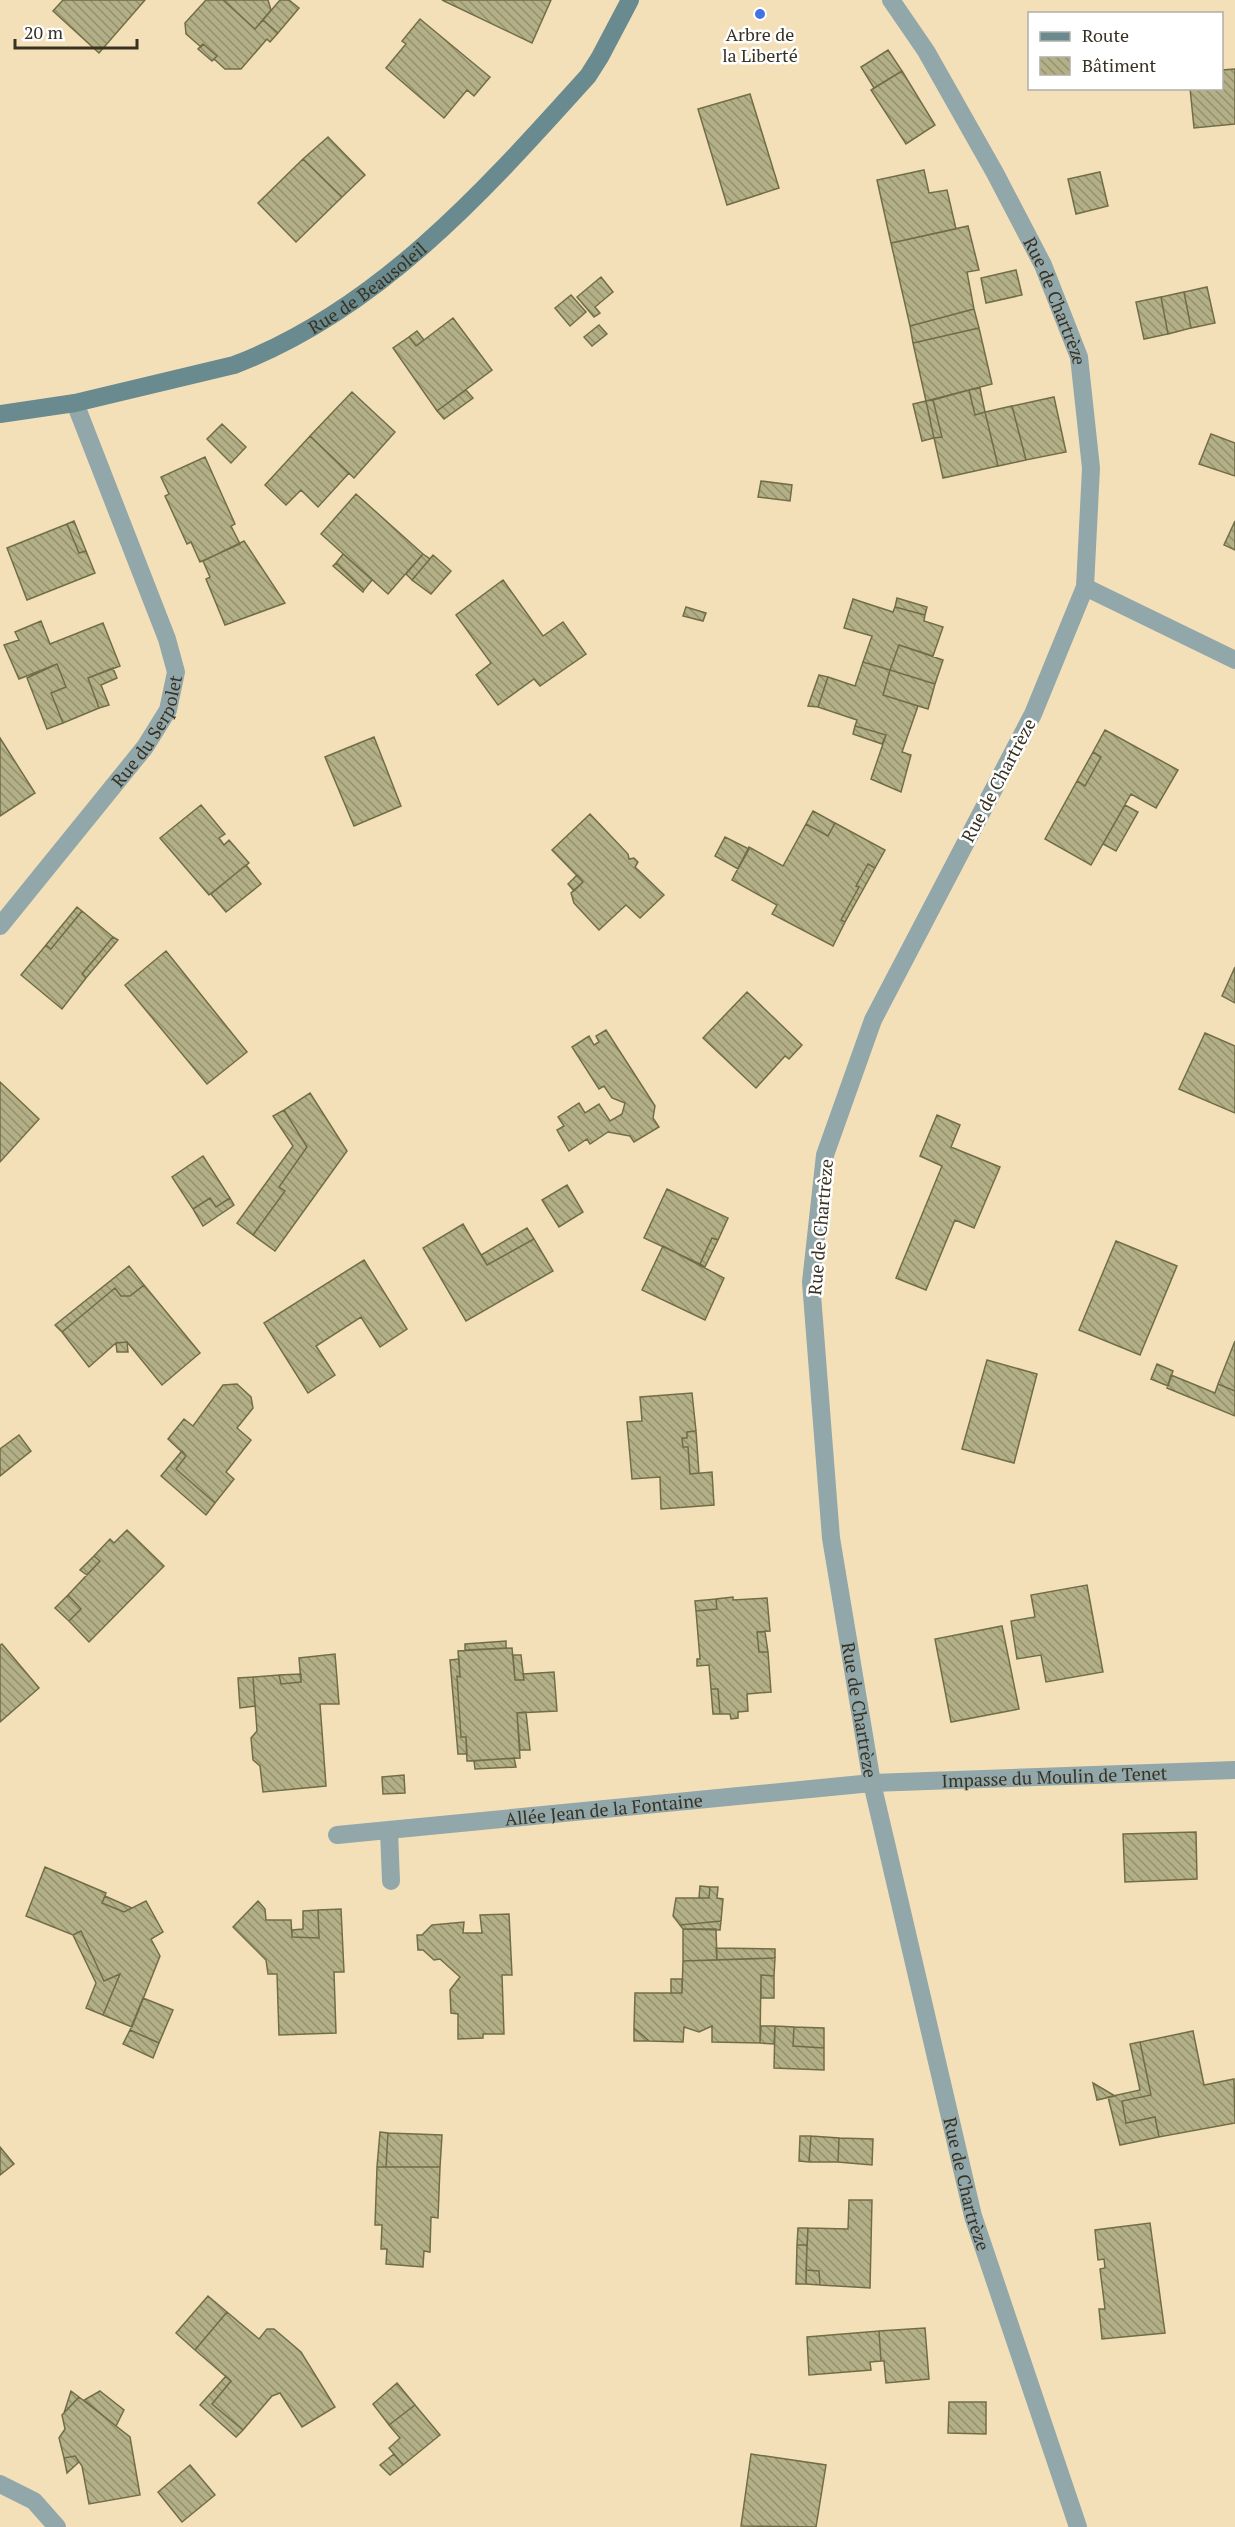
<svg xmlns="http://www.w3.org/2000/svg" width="1235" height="2527" viewBox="0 0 1235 2527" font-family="'PT Serif',serif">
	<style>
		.building { fill: url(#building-back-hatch); stroke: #716e47; stroke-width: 1.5 }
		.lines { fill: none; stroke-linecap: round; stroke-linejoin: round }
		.lane { stroke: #91a7aa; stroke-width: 18 }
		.street { stroke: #91a7aa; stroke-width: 18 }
		.secondary { stroke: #698a8e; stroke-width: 18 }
		.poi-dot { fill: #4372e4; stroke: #fff; stroke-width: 2 }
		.labels { text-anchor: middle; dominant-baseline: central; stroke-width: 5; stroke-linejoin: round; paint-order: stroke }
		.poi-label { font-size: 18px; fill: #393222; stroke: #fff }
		.street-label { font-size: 18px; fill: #393222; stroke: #fff }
	</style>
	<defs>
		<pattern id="building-back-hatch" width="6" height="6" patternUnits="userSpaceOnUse" patternTransform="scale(1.5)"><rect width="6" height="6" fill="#b3b087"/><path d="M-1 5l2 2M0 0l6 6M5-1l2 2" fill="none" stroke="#93906e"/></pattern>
	</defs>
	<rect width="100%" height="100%" fill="#f4e0b8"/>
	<!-- building -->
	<path class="building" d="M63 0H145L99 53 53 11Z
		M206 0H223L255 29 263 20 278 33 270 42 267 39 241 69H225L214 59 217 56 203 44 201 47 186 34 185 23Z
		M223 0H268L271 10 255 29Z
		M280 0H289L299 8 278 33 263 20Z
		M442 0H551L532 43Z
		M420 19 490 77 474 96 467 90 444 118 386 68 406 44 402 41Z
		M203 44 217 56 212 61 198 49Z
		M888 50 902 71 874 88 861 67Z
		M1235 69V124L1194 128 1190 88H1222V70Z
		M902 71 935 125 906 144 871 90Z
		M750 94 779 188 727 205 698 109Z
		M328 137 365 175 342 197 303 159Z
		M303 159 342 197 296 242 258 203Z
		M924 170 929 193 947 190 956 229 891 243 877 180Z
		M1100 172 1108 206 1076 214 1068 179Z
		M968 226 979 270 967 272 974 309 910 326 891 243Z
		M1016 270 1022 295 986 303 981 278Z
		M601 277 613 292 595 307 600 313 594 317 577 297Z
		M1207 287 1215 323 1191 328 1184 292Z
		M1184 292 1191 328 1168 334 1161 297Z
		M571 295 586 312 570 326 555 308Z
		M1161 297 1168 334 1144 339 1136 302Z
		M974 309 979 328 913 343 910 326Z
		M453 318 492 370 437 411 393 348 409 337 416 346Z
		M599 325 607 334 592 346 584 337Z
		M979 328 992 384 926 401 913 343Z
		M417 331 424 340 416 346 409 337Z
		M980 388 985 412 975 415 969 390Z
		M466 390 473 398 444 419 437 411Z
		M969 390 975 415 985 412 998 466 943 478 934 438 942 437 933 400Z
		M352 392 395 432 354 478 310 436Z
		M1054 397 1066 452 1026 460 1012 406Z
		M933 400 942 437 934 438 926 401Z
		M926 401 934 438 922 441 913 404Z
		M1012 406 1026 460 998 466 985 412Z
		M222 424 246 447 231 463 207 439Z
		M1211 434 1235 443V476L1199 464Z
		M310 436 349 473 318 507 301 490 286 505 265 485Z
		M205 457 235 524 231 526 240 544 200 562 191 542 187 544 165 496 169 494 161 477Z
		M761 481 792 485 790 501 758 497Z
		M356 494 423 554 388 594 321 534Z
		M74 521 86 551 79 553 67 524Z
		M1235 521V550L1224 545Z
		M67 524 79 553 86 551 95 573 27 600 7 548Z
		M244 541 285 603 225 625 206 579 210 577 203 561Z
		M343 554 372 580 364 590 336 563Z
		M423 554 430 559 412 580 406 574Z
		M433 555 451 571 431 594 412 580Z
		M336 563 364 590 363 592 333 566Z
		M503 580 543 636 563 622 586 654 540 686 534 679 498 705 476 675 491 663 456 615Z
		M897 598 927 607 925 615 895 607Z
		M853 599 893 612 895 607 925 615 924 621 943 627 933 656 899 645 890 670 863 662 872 636 844 628Z
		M686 607 706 613 703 621 683 616Z
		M41 621 50 644 103 623 120 666 88 678 99 708 63 723 51 693 66 687 57 664 19 679 4 645 19 640 15 632Z
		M899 645 943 660 935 684 890 670Z
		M863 662 890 670 883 695 918 706 902 752 911 755 901 792 871 779 886 735 855 726 857 720 818 707 828 677 855 686Z
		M57 664 66 687 51 693 63 723 47 729 27 678Z
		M113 668 117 678 101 685 109 705 99 708 88 678Z
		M890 670 935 684 928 709 883 695Z
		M819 675 828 677 818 707 808 706Z
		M855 726 886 735 882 744 853 734Z
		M1105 730 1178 770 1156 808 1131 794 1091 865 1045 839 1077 781 1085 786 1101 757 1093 752Z
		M374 737 401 806 354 826 325 757Z
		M0 738 35 793 0 816Z
		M1093 752 1101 757 1085 786 1077 781Z
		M201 805 225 834 219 838 224 845 229 840 249 863 209 895 160 838Z
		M1125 805 1138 812 1116 851 1103 844Z
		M813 811 835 823 828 836 806 824Z
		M590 814 628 854 629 859 634 858 638 862 635 867 664 895 640 918 626 905 599 930 574 903 571 893 583 882 552 850Z
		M835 823 885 850 875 868 868 864 856 886 859 887 841 920 845 922 833 946 772 914 777 905 732 880 749 847 783 866 806 824 828 836Z
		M725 837 749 849 738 869 715 856Z
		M868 864 875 868 845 922 841 920 859 887 856 886Z
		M246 865 261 884 226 912 211 894Z
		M577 875 583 882 574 891 568 884Z
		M77 907 82 911 51 949 46 945Z
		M82 911 113 937 82 974 86 978 62 1009 21 975 46 945 51 949Z
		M113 937 118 940 86 978 82 974Z
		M166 951 247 1052 207 1084 125 985Z
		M1235 967V1003L1222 996Z
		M747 992 802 1045 789 1059 785 1056 756 1088 703 1038Z
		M606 1030 655 1106 653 1118 659 1127 634 1142 630 1136 608 1132 590 1144 587 1139 569 1151 557 1130 564 1126 558 1117 579 1103 585 1113 599 1104 610 1121 622 1114 625 1103 612 1098 604 1086 599 1089 572 1047 589 1036 594 1045 599 1042 596 1036Z
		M1205 1033 1235 1046V1113L1179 1089Z
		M0 1082 39 1119 0 1162Z
		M310 1093 347 1151 275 1251 253 1235 285 1191 279 1187 307 1147 284 1110Z
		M284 1110 307 1147 279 1187 285 1191 253 1235 237 1223 293 1146 273 1116Z
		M937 1115 960 1125 951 1147 1000 1167 974 1228 955 1220 926 1290 896 1278 942 1166 920 1156Z
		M203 1156 230 1198 216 1207 210 1198 193 1209 172 1177Z
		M567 1185 583 1212 559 1227 542 1200Z
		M667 1189 728 1218 718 1240 712 1238 700 1264 644 1238Z
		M210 1198 216 1207 230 1198 234 1205 203 1226 193 1209Z
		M463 1224 487 1265 534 1239 553 1271 466 1321 423 1248Z
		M527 1228 534 1239 487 1265 481 1255Z
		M712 1238 718 1240 705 1267 700 1264Z
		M1116 1241 1177 1266 1140 1355 1079 1330Z
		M663 1246 724 1278 705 1320 642 1290Z
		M364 1260 407 1329 380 1347 361 1317 316 1346 335 1375 308 1393 264 1323Z
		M129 1266 144 1285 130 1296H121L115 1288 62 1332 55 1325Z
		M144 1285 200 1353 162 1385 127 1342 116 1343 89 1367 62 1332 115 1288 121 1296H130Z
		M1235 1341V1391L1218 1384Z
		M127 1342 128 1352H117L116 1343Z
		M987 1360 1037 1374 1014 1463 962 1449Z
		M1157 1364 1173 1371 1168 1386 1151 1379Z
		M1171 1375 1215 1393 1218 1384 1235 1391V1416L1167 1388Z
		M237 1384 251 1397 253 1408 237 1428 251 1440 226 1472 234 1479 215 1503 176 1469 186 1456 168 1439 184 1419 193 1426 223 1385Z
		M692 1393 696 1431 687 1432V1438H682L683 1447H688L690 1474 712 1472 714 1505 661 1509 660 1477 632 1479 627 1422 642 1421 640 1397Z
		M696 1431 699 1473 690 1474 688 1447H683L682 1438H687V1432Z
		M19 1435 31 1451 0 1476V1449Z
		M182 1451 186 1456 176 1469 215 1503 206 1515 161 1476Z
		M127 1530 164 1566 89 1642 69 1621 81 1609 68 1595 100 1561 94 1556 110 1539 114 1543Z
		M94 1556 100 1561 87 1575 80 1570Z
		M1087 1585 1103 1672 1046 1682 1041 1655 1017 1659 1011 1621 1035 1617 1031 1595Z
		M68 1595 81 1609 69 1621 55 1608Z
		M733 1597V1600L767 1598 770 1631 757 1632 759 1652H768L771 1692 747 1694 748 1711 738 1712V1718L731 1719 730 1714H720L718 1689H711L709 1665 697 1666V1659H700L696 1611 717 1609 716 1599Z
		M716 1599 717 1609 696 1611 695 1601Z
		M1002 1626 1019 1709 951 1722 935 1639Z
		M757 1632H765L768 1652H759Z
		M506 1641V1648L465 1650V1644Z
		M2 1644 39 1688 0 1722V1645Z
		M512 1648 515 1680H524L523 1674 554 1672 557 1711 517 1713 520 1758 467 1761 466 1737H461L457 1676 460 1677 458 1651Z
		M335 1654 339 1704H320L326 1786 263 1792 260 1766 253 1760 251 1738 257 1731 253 1677 279 1675 281 1684 301 1682 299 1658Z
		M513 1655H521L524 1680H515Z
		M459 1659 460 1677 457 1676 461 1737H466L467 1754H458L450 1660Z
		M301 1674V1682L281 1684 279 1675Z
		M253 1677 255 1706 240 1708 238 1678Z
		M711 1689H718L720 1714H713Z
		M526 1712 530 1750H520L517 1713Z
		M514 1758 516 1767 475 1769 474 1761Z
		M404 1775 405 1793 383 1794 382 1777Z
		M1196 1832 1197 1879 1125 1882 1123 1834Z
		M45 1867 106 1893 102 1903 124 1912 146 1901 163 1932 151 1939 160 1956 132 2027 103 2015 120 1974 104 1981 81 1931 73 1935 26 1916Z
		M700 1886 710 1887 709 1898H699Z
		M710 1887H718L717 1898 723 1899 721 1921 680 1925 673 1916 676 1898H709Z
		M105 1896 132 1908 124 1912 102 1903Z
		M258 1901 265 1909 266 1920H291L292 1937 319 1938 318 1910 341 1909 344 1972H334L336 2033 279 2035 277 1974H268L266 1960 233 1927Z
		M318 1910 319 1938 292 1937V1930L303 1929V1911Z
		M509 1914 512 1975H502L504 2034H483V2038L458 2039V2014L451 2013 450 1990 460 1977 440 1959 434 1960 423 1950H418L417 1935H422L432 1925 464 1922 463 1933H482L480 1915Z
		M721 1921 720 1930 683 1929 680 1925Z
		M683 1929H716L717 1960 683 1961Z
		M81 1931 104 1981 120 1974 103 2015 86 2008 96 1983 73 1935Z
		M716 1948 775 1949V1958L717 1960Z
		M775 1958 774 1976 761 1975 760 2043 712 2042V2026L699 2032 684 2027 683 2042 649 2041 634 2028 635 1993H682L683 1961Z
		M761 1975 774 1976V1998H761Z
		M671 1979H682V1993H671Z
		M143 1998 173 2010 159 2043 130 2030Z
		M761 2026H775L774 2044 760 2043Z
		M775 2026 794 2027 793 2046 824 2048V2070L774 2068Z
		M794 2027 824 2028V2048L793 2046Z
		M634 2028 649 2041H634Z
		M130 2030 159 2043 153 2058 123 2044Z
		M1193 2031 1204 2085 1234 2079 1235 2123 1159 2137 1155 2117 1126 2123 1122 2101 1151 2095 1140 2042Z
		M1140 2042 1151 2095 1122 2101 1126 2123 1155 2117 1159 2137 1120 2145 1108 2097 1140 2090 1130 2044Z
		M1093 2083 1115 2096 1097 2100Z
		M380 2132 388 2133 386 2167H377Z
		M388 2133 442 2135 440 2167H386Z
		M800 2136H811L809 2162 799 2161Z
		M811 2136 839 2138 838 2162H809Z
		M839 2138 873 2139 872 2165 838 2162Z
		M0 2147 14 2164 0 2175Z
		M377 2167H440L438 2218 431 2217 430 2252 424 2251 423 2267 386 2264 387 2249H381L382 2225H375Z
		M849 2200H872L870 2288 820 2285 819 2271 806 2270 808 2228 848 2229Z
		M1150 2223 1165 2333 1102 2339 1099 2309H1105L1100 2269 1105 2268 1104 2259 1098 2260 1095 2230Z
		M798 2228H808L807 2245H797Z
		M797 2245H807L806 2284H796Z
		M806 2270 819 2271 820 2285 806 2284Z
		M208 2296 227 2312 195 2350 176 2333Z
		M227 2312 259 2339 267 2329H274L301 2352 335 2407 302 2427 280 2393 272 2396 243 2430 212 2404 231 2381 195 2350Z
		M925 2328 929 2379 886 2383 884 2361H881L879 2331Z
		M879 2331 881 2361 870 2362 871 2370 809 2375 807 2337Z
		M226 2376 231 2381 212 2404 243 2430 236 2437 200 2405Z
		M397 2383 415 2405 389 2425 373 2404Z
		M71 2391 79 2397 64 2413Z
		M100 2391 124 2410 116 2426 84 2400Z
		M79 2397 130 2437 140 2495 89 2504 82 2466 75 2456 64 2458 59 2438 65 2429 62 2415Z
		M949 2402H986V2434L948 2433Z
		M415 2405 440 2435 403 2465 389 2448 400 2438 389 2425Z
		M394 2454 403 2465 390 2475 380 2465Z
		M751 2454 826 2465 816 2527 741 2526Z
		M75 2456 79 2462 67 2473 64 2458Z
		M190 2465 215 2495 182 2522 158 2492Z"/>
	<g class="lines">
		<!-- lane -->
		<path class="lane" d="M0 2484 34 2501 57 2527"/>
		<!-- street -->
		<g class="street">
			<path id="s1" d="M891 0 926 51 995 173 1043 265 1079 357 1091 468 1085 587 1033 714 873 1020 825 1155 811 1282 831 1538 872 1783 973 2216 1078 2527"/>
			<path d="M1085 587 1235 660"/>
			<path id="s2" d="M0 926 145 747 168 710 176 672 167 639 75 403"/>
			<path d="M389 1831 391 1881"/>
			<path id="s3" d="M337 1835 872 1783 1235 1770"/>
		</g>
		<!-- secondary -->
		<path class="secondary" id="s4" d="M0 414 75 403 234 365C379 310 487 188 588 76L600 57 630 0"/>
	</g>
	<!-- markers -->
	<circle class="poi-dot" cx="760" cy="14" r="6"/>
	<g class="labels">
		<!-- poi labels -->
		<g class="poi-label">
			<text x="760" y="34">Arbre de<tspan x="760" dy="21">la Liberté</tspan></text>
		</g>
		<!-- street labels -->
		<g class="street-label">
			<text stroke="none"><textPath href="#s4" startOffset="394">Rue de Beausoleil</textPath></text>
			<text stroke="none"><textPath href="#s1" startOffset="344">Rue de Chartrèze</textPath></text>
			<text stroke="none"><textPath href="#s2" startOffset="246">Rue du Serpolet</textPath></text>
			<text transform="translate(998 780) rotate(-62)">Rue de Chartrèze</text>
			<text transform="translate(820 1227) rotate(-85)">Rue de Chartrèze</text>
			<text stroke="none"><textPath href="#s1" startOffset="1820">Rue de Chartrèze</textPath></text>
			<text stroke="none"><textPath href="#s3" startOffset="720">Impasse du Moulin de Tenet</textPath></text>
			<text stroke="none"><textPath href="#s3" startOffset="268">Allée Jean de la Fontaine</textPath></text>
			<text stroke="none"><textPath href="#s1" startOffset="2306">Rue de Chartrèze</textPath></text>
		</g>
	</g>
	<!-- legend -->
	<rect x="1028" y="12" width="195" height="78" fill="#ffffff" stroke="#b0ada7" stroke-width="1.5"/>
	<rect x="1040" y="32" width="30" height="9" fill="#698a8e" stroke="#b0ada7" stroke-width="1.5"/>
	<text x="1082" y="42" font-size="18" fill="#393222">Route</text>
	<rect x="1040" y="57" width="30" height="18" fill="url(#building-back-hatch)" stroke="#b0ada7" stroke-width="1.5"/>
	<text x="1082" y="72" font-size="18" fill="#393222">Bâtiment</text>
	<!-- scale -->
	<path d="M15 39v9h122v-9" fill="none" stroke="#393222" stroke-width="3"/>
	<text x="24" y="39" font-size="18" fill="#393222" stroke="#ffffff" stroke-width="4.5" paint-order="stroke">20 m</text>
</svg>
